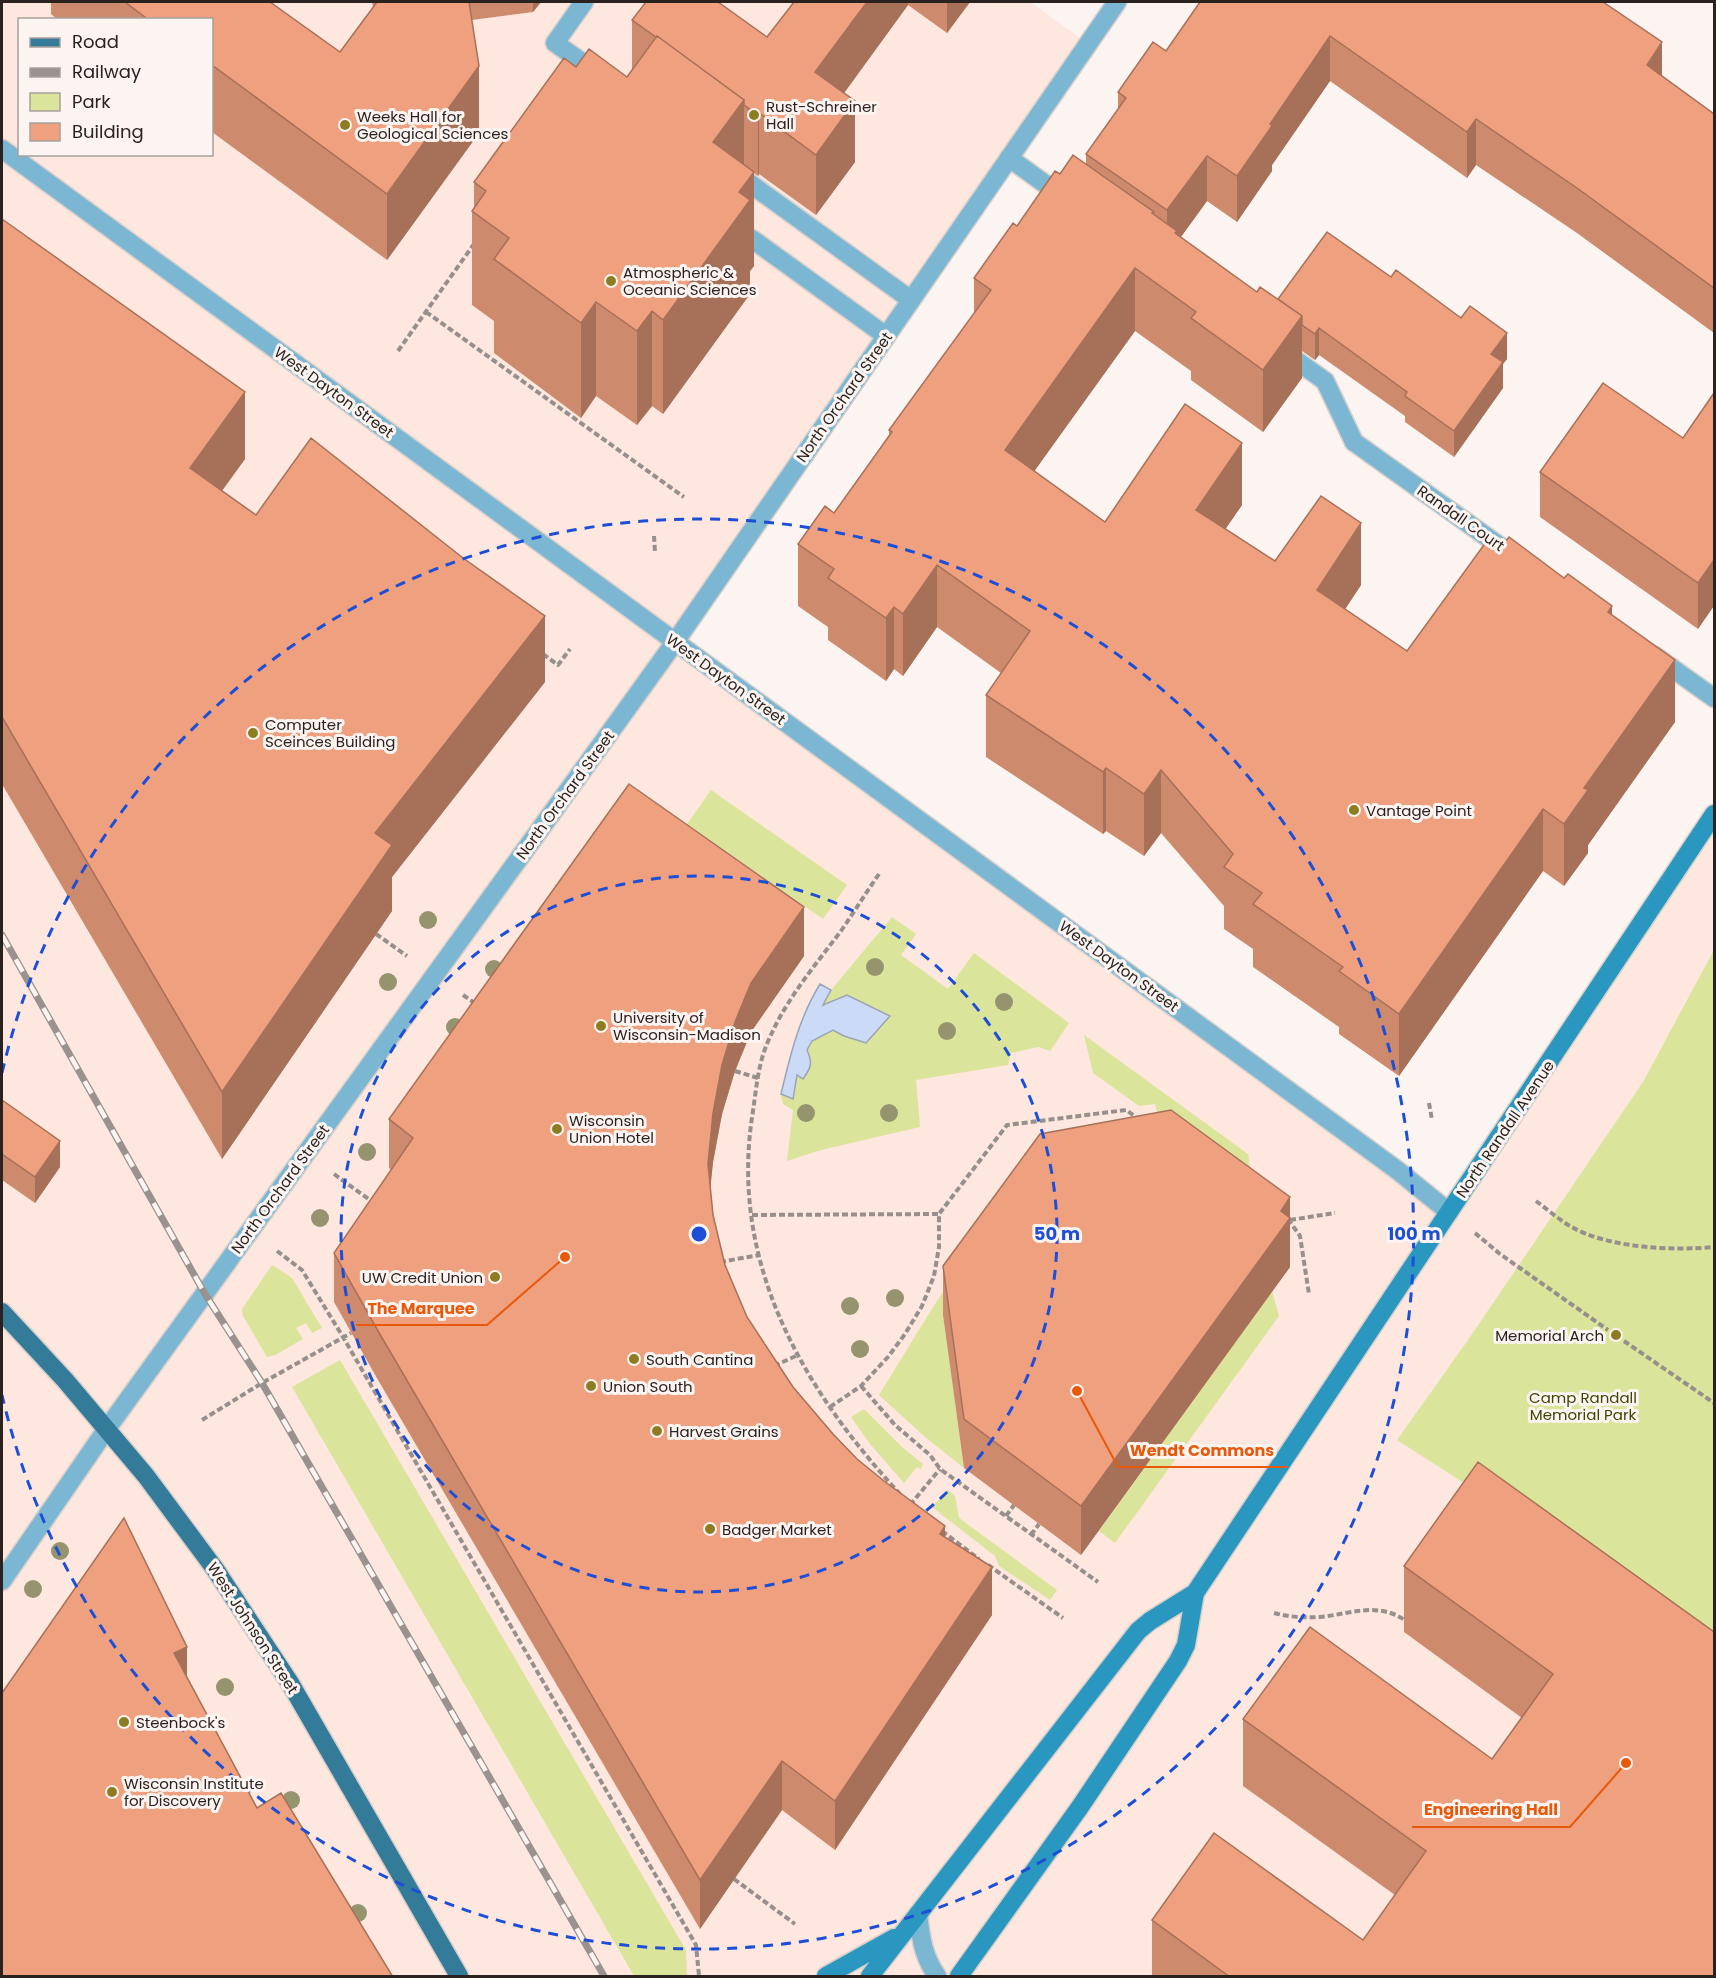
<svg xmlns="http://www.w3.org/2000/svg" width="1716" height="1978" viewBox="0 0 1716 1978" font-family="Poppins,sans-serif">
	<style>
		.built { fill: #fee7de; fill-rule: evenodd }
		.green { fill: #dae49b }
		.water { fill: #cbdbf7; stroke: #9aa4b6; stroke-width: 1.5 }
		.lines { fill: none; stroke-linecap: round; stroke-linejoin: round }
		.service-casing { stroke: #d6cecb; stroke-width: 21 }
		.pedestrian-casing { stroke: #d6cecb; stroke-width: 21 }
		.minor-casing { stroke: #d6cecb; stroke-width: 21 }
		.tertiary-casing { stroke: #d6cecb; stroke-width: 21 }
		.secondary-casing { stroke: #d6cecb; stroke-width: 21 }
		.primary-casing { stroke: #d6cecb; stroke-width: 21 }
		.path { stroke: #978f8c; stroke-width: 4; stroke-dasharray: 6 3; stroke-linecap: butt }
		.service { stroke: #7bb7d3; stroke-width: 18 }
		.pedestrian { stroke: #7bb7d3; stroke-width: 18 }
		.minor { stroke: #7bb7d3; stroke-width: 18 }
		.tertiary { stroke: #7bb7d3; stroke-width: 18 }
		.secondary { stroke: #2a97c0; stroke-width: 18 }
		.primary { stroke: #337b99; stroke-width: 18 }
		.rail-casing { stroke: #99928f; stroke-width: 7 }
		.rail { stroke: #fcf4f1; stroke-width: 4.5; stroke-dasharray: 14; stroke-linecap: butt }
		.tree { fill: #95946f }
		.wall { fill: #ce8a6d }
		.shaded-wall { fill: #a77059 }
		.building { fill: #efa07f; stroke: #a77059; stroke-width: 1.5 }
		.ring { fill: none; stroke: #1d4ed8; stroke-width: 3; stroke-dasharray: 10 8 }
		.poi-dot { fill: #8e7c22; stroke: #fcf4f1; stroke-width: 2 }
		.labels { text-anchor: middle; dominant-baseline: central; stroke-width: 6; stroke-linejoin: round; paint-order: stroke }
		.poi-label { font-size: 15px; fill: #29221f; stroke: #fcf4f1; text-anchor: start }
		.street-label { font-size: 15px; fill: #29221f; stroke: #fcf4f1 }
		.park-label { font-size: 15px; fill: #404505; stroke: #fcf4f1 }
		.centre { fill: #1d4ed8; stroke: #fcf4f1; stroke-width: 3 }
		.ring-label { font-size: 18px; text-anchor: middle; font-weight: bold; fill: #1d4ed8; stroke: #fcf4f1; stroke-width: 6; stroke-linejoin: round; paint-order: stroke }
		.leader { fill: none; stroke: #e8590c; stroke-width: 2 }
		.callout-dot { fill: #e8590c; stroke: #fcf4f1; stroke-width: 2 }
		.callout-label { font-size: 16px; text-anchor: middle; font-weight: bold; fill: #e8590c; stroke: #fcf4f1; stroke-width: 6; stroke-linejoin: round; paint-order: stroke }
	</style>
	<rect width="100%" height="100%" fill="#fcf4f1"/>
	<!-- built -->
	<path class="built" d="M2 2H1031L1088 44 675 642 1449 1212 1714 814V1976H2ZM20 20H212V154H20Z"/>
	<!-- green -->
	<path class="green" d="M711 790 847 885 823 919 687 824Z
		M892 917 916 934 901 955 948 989 974 953 1069 1023 1050 1051 1038 1047 1011 1053 1008 1065 916 1080 920 1127 821 1150 787 1161 793 1110 783 1104 781 1094 792 1099 797 1075H807L810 1057 807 1050 812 1041 833 1030 844 1036 890 1016 847 995 822 1005 831 990Z
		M1714 950V1666L1481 1494 1397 1440 1468 1340 1643 1082Z
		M1084 1035 1248 1154 1250 1167 1230 1171 1160 1123 1155 1104 1139 1106 1093 1073Z
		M968 1254 943 1315 964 1468 925 1437 879 1395 933 1307Z
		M272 1265 292 1278 322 1328 312 1333 306 1323 296 1328 303 1339 275 1355 267 1357 243 1316 242 1309Z
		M1272 1291 1279 1316 1115 1543 1099 1531Z
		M340 1360 686 1950 687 1976H634L292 1387Z
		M864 1409 902 1447 923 1464 921 1469 917 1467 904 1483 870 1444 851 1417Z
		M948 1490 955 1496 959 1518 1057 1590 1050 1600 999 1566 995 1556 932 1507Z"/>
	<!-- water -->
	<path class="water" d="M820 984 831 990 823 1005 847 995 890 1016 866 1043 844 1036 833 1030 812 1041 807 1050C813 1063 811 1068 803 1079L797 1075 793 1099 781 1094C790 1056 799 1018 820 984Z"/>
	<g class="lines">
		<!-- service casing -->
		<g class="service-casing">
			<path id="service" d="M584 2 555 43 600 75
				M1009 158 1066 199
				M734 172 911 300
				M752 239 886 336
				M1283 351 1325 381 1354 442
				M549 817 675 642"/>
		</g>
		<!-- pedestrian casing -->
		<g class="pedestrian-casing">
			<path id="pedestrian" d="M106 1430 549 817"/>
		</g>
		<!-- minor casing -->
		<g class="minor-casing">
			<path id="minor" d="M1354 442 1522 562
				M675 642 1117 2
				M1655 656 1714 698
				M2 1581 106 1430
				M918 1914C921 1939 923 1956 937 1976"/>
		</g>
		<!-- tertiary casing -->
		<g class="tertiary-casing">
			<path id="tertiary" d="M2 149 1397 1170 1449 1212"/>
		</g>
		<!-- secondary casing -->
		<g class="secondary-casing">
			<path id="secondary" d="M826 1976 894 1938
				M870 1976 1138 1631 1150 1621 1195 1593 1714 814
				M959 1976 1080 1807 1178 1661 1186 1645 1195 1593"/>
		</g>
		<!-- primary casing -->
		<g class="primary-casing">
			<path id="primary" d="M2 1312 65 1380 146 1476 215 1569 290 1683 459 1976"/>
		</g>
		<!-- path -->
		<path class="path" d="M426 312 684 497
			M398 351 474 244
			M654 536 655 553
			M543 654 558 665 570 649
			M879 874C866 893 854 912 841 931 813 968 782 1004 765 1049 758 1068 756 1090 753 1111 728 1261 802 1388 900 1494
			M376 934 407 956
			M463 995 476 1004
			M735 1071 758 1078
			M1429 1103 1432 1120
			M334 1174 374 1203
			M1536 1201C1547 1209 1558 1219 1570 1226 1606 1248 1673 1251 1714 1247
			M752 1215 939 1214
			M1288 1219 1300 1236 1309 1294
			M1290 1220 1335 1213
			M1475 1233 1500 1254 1608 1330
			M277 1251 302 1270 343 1337 696 1945 699 1976
			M720 1262 759 1255
			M1624 1341 1714 1403
			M774 1366 798 1355
			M861 1386 895 1425 930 1455 940 1469 1098 1582
			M830 1407 861 1386 888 1357 905 1334 922 1306 934 1276 939 1247V1214L1007 1125 1126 1110 1137 1118
			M202 1420 262 1383 351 1333
			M910 1505 940 1469
			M1006 1516 1014 1505
			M942 1531 979 1559
			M1031 1535 1039 1524
			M988 1565 1063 1618
			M1274 1613C1289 1617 1304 1618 1320 1617 1351 1614 1378 1601 1406 1621
			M734 1879 795 1924"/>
		<!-- service -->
		<use href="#service" class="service"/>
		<!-- pedestrian -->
		<use href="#pedestrian" class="pedestrian"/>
		<!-- minor -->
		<use href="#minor" class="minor"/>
		<!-- tertiary -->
		<use href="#tertiary" class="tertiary"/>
		<!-- secondary -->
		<use href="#secondary" class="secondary"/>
		<!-- primary -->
		<use href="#primary" class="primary"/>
		<!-- rail casing -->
		<g class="rail-casing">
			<path id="rail" d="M2 935 205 1294 262 1383 604 1976"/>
		</g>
		<!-- rail -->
		<use href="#rail" class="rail"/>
	</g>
	<!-- trees -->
	<g class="tree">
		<circle cx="428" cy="920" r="9"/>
		<circle cx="875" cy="967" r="9"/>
		<circle cx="494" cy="969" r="9"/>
		<circle cx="388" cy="982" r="9"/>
		<circle cx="1004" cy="1002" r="9"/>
		<circle cx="455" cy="1027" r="9"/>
		<circle cx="947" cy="1031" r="9"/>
		<circle cx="806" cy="1113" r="9"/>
		<circle cx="889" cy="1113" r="9"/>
		<circle cx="367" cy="1152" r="9"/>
		<circle cx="320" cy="1218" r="9"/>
		<circle cx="895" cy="1298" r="9"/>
		<circle cx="850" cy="1306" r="9"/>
		<circle cx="860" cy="1349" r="9"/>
		<circle cx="60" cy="1551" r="9"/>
		<circle cx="33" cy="1589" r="9"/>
		<circle cx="225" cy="1687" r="9"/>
		<circle cx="291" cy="1800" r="9"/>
		<circle cx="358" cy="1913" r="9"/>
	</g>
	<!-- wall -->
	<path class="wall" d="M51 2H270L340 52 373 7 372 2H541L533 12 472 20 479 133 387 260 212 132V20H58L51 14Z
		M794 2H970L947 33 908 5 844 93 855 162 816 215 759 174 758 176 754 173V266L750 271V294L663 414 652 406 637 425 596 396 581 418 494 353V321L472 305V211L474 208V182L576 67 627 77 632 69V20L767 37Z
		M1200 2 1662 76 1714 114V333L1577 233 1476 165 1467 178 1330 81 1272 165V171L1237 222 1207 201 1181 237 1257 292 1278 299 1507 359 1503 364V388L1454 457 1405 422V416L1319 355 1315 360 1302 351V378L1263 432 1191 380V371L1135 331 1034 471 1105 522 1242 505 1225 529 1275 561 1361 585 1345 609 1407 651 1498 551 1612 615 1675 722 1588 845V853L1564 886 1543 871 1399 1076 1339 1034V1027L1253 967V949L1224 929V906L1161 833 1144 856 1106 831 1103 834 986 757V695L1001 673 937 627 903 676 894 669 886 681 828 640V627L798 606V544L834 513 889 435V430L974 314V278L1060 174 1086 164V154L1118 109V92L1166 51Z
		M2 219 245 459 222 491 256 515 545 682 392 877V911L222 1159 2 784Z
		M1714 393 1698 629 1540 517V472L1683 438Z
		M804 956 751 1032 735 1071 722 1114 713 1162 710 1187 713 1215 725 1265 747 1317 793 1387 833 1434 857 1459 945 1537 992 1615 835 1850 782 1810 700 1929 378 1380 334 1302V1253L391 1170 389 1168V1119Z
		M2 1101 60 1167 35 1203 2 1180Z
		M1290 1197V1267L1081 1555 964 1468 943 1315V1266Z
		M1478 1462 1714 1977H1152V1920L1363 1940 1395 1895 1243 1786V1719L1492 1759 1522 1718 1404 1632V1566Z"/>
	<!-- shaded-wall -->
	<path class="shaded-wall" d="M533 2H541L533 12Z
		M867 2H908V5L815 133V72Z
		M947 2H970L947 33Z
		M1330 36V81L1272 165V171L1237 222V176L1270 124Z
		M1662 42V87L1647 65Z
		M479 66V133L387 260V194Z
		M744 100V184L754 172V266L750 271V294L663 414V320L713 142Z
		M855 101V162L816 215V155Z
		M759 113V174L758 176V115Z
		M1476 119V165L1467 178V132Z
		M1207 156V201L1167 256V210Z
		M1135 268V331L1005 512V450Z
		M596 302V396L581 418V323Z
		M652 311V406L637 425V331Z
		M1302 316V378L1263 432V370Z
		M1319 328V355L1315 360V334Z
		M1507 333V359L1503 364V388L1454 457V431L1491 354Z
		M245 392V459L190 534V468Z
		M1242 443V505L1196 572V510Z
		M1361 523V585L1317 652V590Z
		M1714 560V606L1698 629V583Z
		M937 565V627L903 676V614Z
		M1612 606V668L1608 612Z
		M894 607V669L886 681V618Z
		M545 616V682L392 877V911L222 1159V1092L375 833Z
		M1675 660V722L1588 845V853L1564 886V824L1584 788Z
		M1106 768V831L1103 834V772Z
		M1161 770V833L1144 856V794Z
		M1543 809V871L1399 1076V1014Z
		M804 907V956L751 1032 735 1071 722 1114 713 1162 708 1213V1164L713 1113 722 1065 735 1022 751 983Z
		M60 1141V1167L35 1203V1177Z
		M1290 1197V1267L1081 1555V1506Z
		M945 1526V1575L940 1534Z
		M992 1567V1615L835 1850V1801Z
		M187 1647V1696L174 1653Z
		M782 1761V1810L700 1929V1880Z"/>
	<!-- building -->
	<path class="building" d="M125 2H270L340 52 377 2H469L479 66 387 194 212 65V20H149Z
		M646 2H718L767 37 794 2H867L815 72 855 101 816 155 759 113 758 115 744 105V100L657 36 656 37 632 20Z
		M1200 2H1603L1662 42 1647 65 1714 114V288L1577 188 1476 119 1467 132 1330 36 1270 124 1272 126 1237 176 1207 156 1167 210 1086 154 1126 98 1118 92 1153 42 1166 51Z
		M657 36 744 100 713 142 754 172 739 192 750 200 663 320 652 311 637 331 596 302 581 323 494 259 509 238 472 211 486 191 474 182 564 58 576 67 589 49 627 77Z
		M1073 155 1154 212 1152 213 1177 231 1175 233 1257 292 1260 287 1302 316 1263 370 1191 318 1196 312 1135 268 1005 450 1105 522 1185 404 1242 443 1196 510 1275 561 1321 496 1361 523 1317 590 1407 651 1486 542 1498 551 1509 537 1564 578 1568 574 1612 606 1608 612 1675 660 1584 788 1588 790 1564 824 1543 809 1399 1014 1339 971 1343 967 1253 904 1262 893 1224 867 1233 854 1161 770 1144 794 1106 768 1103 772 986 695 1030 631 937 565 903 614 894 607 886 618 828 578 834 569 798 544 825 506 834 513 892 432 889 430 991 290 974 278 1013 223 1017 226 1055 171 1060 174Z
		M2 219 245 392 190 468 256 515 311 438 463 558 545 616 375 833 392 845 222 1092 2 717Z
		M1327 232 1391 277 1396 270 1461 318 1470 306 1507 333 1491 354 1503 362 1454 431 1405 396 1407 392 1319 328 1315 334 1302 325V316L1278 299Z
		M1603 383 1683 438 1714 393V560L1698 583 1540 472Z
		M629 784 804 907 751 983 735 1022 722 1065 713 1113 708 1164 713 1215 725 1265 747 1317 793 1387 833 1434 857 1459 884 1481 945 1526 940 1534 992 1567 835 1801 782 1761 700 1880 378 1331 334 1253 413 1138 389 1119Z
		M2 1100 60 1141 35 1177 2 1154Z
		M1171 1110 1290 1197 1281 1211 1290 1218 1081 1506 964 1419 943 1266 1040 1134Z
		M1478 1462 1714 1632V1977H1230L1152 1920 1214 1833 1363 1940 1426 1851 1243 1719 1310 1627 1492 1759 1553 1674 1404 1566Z
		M124 1518 187 1647 174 1653 257 1808 281 1793 393 1977H2V1693Z"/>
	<!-- distance rings -->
	<g class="ring">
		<circle cx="699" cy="1234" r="358"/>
		<path d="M2 1073A715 715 0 1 1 2 1395"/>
	</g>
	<!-- markers -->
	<g class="poi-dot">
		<circle cx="754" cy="115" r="6"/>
		<circle cx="345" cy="125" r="6"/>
		<circle cx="611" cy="281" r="6"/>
		<circle cx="253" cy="733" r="6"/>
		<circle cx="1354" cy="810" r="6"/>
		<circle cx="601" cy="1026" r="6"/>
		<circle cx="557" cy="1129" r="6"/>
		<circle cx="495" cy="1277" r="6"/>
		<circle cx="1616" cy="1335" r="6"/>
		<circle cx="634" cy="1359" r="6"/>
		<circle cx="591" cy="1386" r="6"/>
		<circle cx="657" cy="1431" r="6"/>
		<circle cx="710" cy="1529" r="6"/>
		<circle cx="124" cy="1722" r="6"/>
		<circle cx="112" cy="1792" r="6"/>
	</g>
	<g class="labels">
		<!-- poi labels -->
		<g class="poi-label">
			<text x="766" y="106">Rust-Schreiner<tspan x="766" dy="17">Hall</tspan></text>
			<text x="357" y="116">Weeks Hall for<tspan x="357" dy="17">Geological Sciences</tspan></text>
			<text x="623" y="272">Atmospheric &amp;<tspan x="623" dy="17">Oceanic Sciences</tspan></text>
			<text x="265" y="724">Computer<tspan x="265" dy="17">Sceinces Building</tspan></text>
			<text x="1366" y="810">Vantage Point</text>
			<text x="613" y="1017">University of<tspan x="613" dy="17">Wisconsin-Madison</tspan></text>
			<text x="569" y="1120">Wisconsin<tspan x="569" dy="17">Union Hotel</tspan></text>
			<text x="483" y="1277" text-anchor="end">UW Credit Union</text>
			<text x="1604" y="1335" text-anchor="end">Memorial Arch</text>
			<text x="646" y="1359">South Cantina</text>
			<text x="603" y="1386">Union South</text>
			<text x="669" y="1431">Harvest Grains</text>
			<text x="722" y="1529">Badger Market</text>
			<text x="136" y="1722">Steenbock's</text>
			<text x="124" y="1783">Wisconsin Institute<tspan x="124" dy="17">for Discovery</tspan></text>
		</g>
		<!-- street labels -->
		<g class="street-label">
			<text transform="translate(334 392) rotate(36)">West Dayton Street</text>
			<text transform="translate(844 397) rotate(-55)">North Orchard Street</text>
			<text transform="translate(1461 518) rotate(35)">Randall Court</text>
			<text transform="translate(726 679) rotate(36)">West Dayton Street</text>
			<text transform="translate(565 795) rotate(-54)">North Orchard Street</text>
			<text transform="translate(1119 966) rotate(36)">West Dayton Street</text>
			<text transform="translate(1505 1129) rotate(-56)">North Randall Avenue</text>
			<text transform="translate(280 1189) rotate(-54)">North Orchard Street</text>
			<text transform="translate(253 1628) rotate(57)">West Johnson Street</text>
		</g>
		<!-- park labels -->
		<g class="park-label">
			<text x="1583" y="1397">Camp Randall<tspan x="1583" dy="17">Memorial Park</tspan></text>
		</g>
	</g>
	<circle cx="699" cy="1234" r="9" class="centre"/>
	<g class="ring-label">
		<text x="1057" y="1240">50 m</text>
		<text x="1414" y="1240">100 m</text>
	</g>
	<!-- callouts -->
	<path class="leader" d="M565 1257L487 1325H356M1077 1391L1118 1467H1287M1626 1763L1570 1827H1412"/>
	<g class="callout-dot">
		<circle cx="565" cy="1257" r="6"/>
		<circle cx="1077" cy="1391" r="6"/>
		<circle cx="1626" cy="1763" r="6"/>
	</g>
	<g class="callout-label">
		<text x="421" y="1314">The Marquee</text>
		<text x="1202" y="1456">Wendt Commons</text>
		<text x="1491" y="1815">Engineering Hall</text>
	</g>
	<!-- border -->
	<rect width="1716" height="1978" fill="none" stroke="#29221f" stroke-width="6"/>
	<!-- legend -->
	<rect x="18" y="18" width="195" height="138" fill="#fcf4f1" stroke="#a8a09d" stroke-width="1.5"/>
	<rect x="30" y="38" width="30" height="9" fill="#337b99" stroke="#a8a09d" stroke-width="1.5"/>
	<text x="72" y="48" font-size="18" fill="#29221f">Road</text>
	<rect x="30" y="68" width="30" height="9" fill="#99928f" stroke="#a8a09d" stroke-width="1.5"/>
	<text x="72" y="78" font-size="18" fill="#29221f">Railway</text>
	<rect x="30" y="93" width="30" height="18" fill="#dae49b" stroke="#a8a09d" stroke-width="1.5"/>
	<text x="72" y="108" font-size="18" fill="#29221f">Park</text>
	<rect x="30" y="123" width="30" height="18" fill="#efa07f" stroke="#a8a09d" stroke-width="1.5"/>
	<text x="72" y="138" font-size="18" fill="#29221f">Building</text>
</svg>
